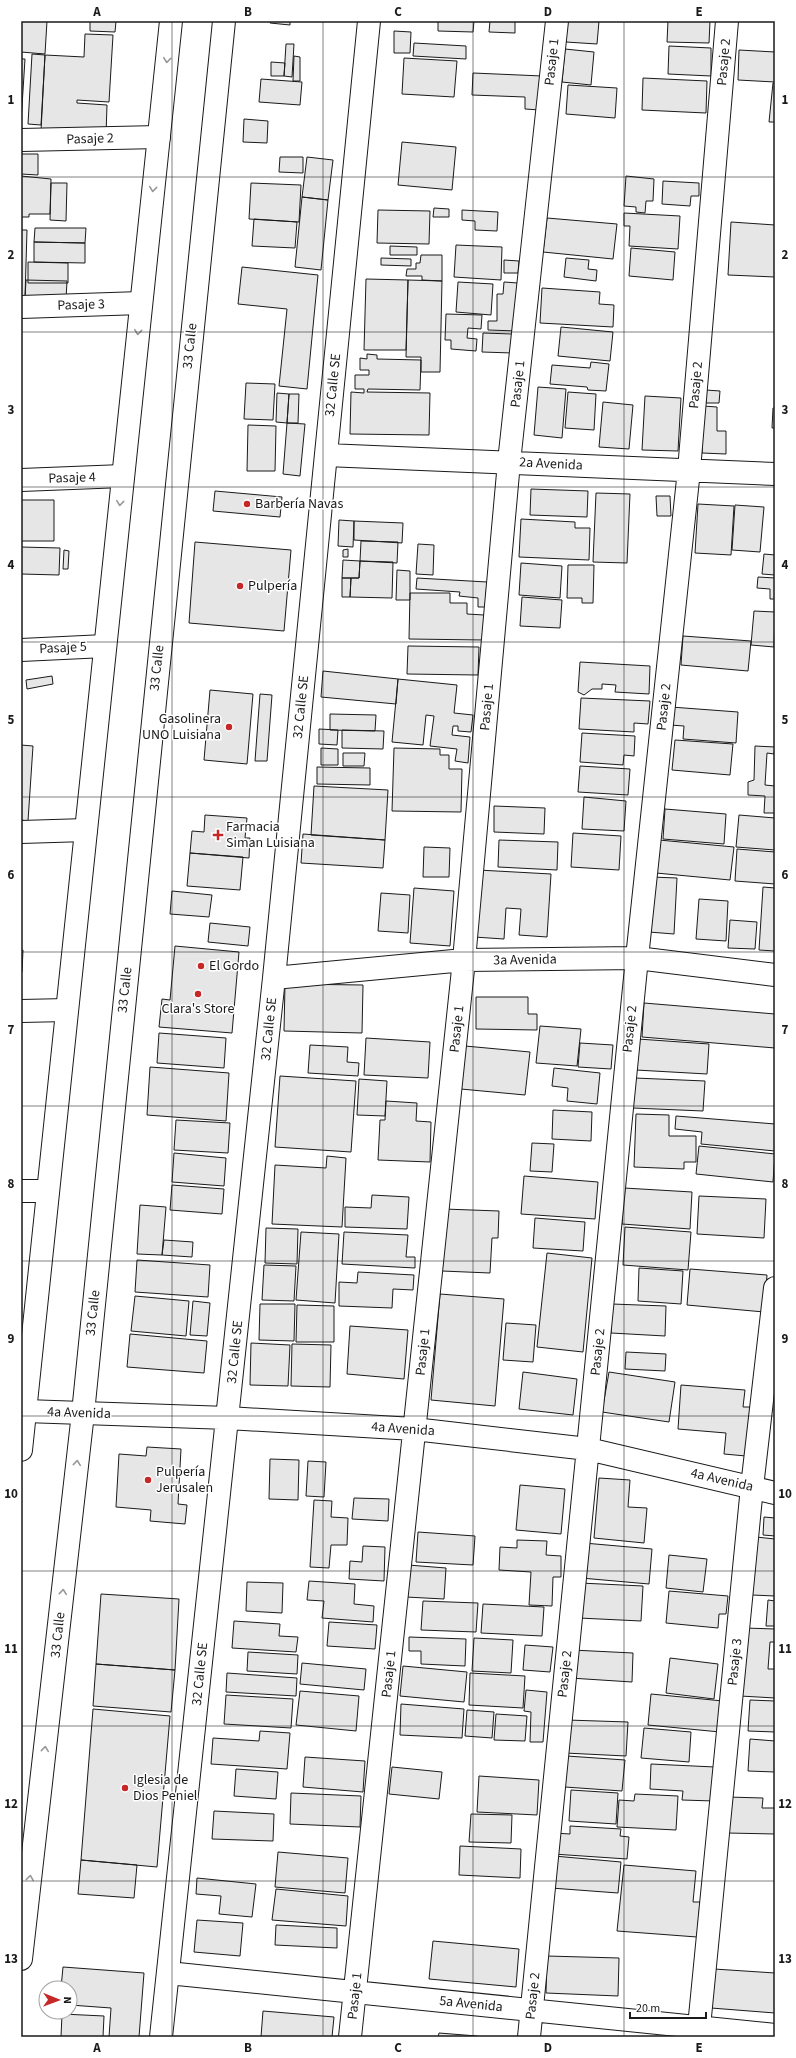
<svg xmlns="http://www.w3.org/2000/svg" width="796" height="2058" viewBox="0 0 796 2058" font-family="'Source Sans 3',sans-serif">
	<style>
		.building { fill: #e6e6e6; stroke: #1a1a1a }
		.lines { fill: none; stroke-linecap: round; stroke-linejoin: round }
		.minor-casing { stroke: #1a1a1a; stroke-width: 24 }
		.major-casing { stroke: #1a1a1a; stroke-width: 24 }
		.minor { stroke: #fff; stroke-width: 22 }
		.major { stroke: #fff; stroke-width: 22 }
		.oneway { stroke: #989898 }
		.grid { fill: none; stroke: #1a1a1a; stroke-width: 1; stroke-opacity: 0.55 }
		.poi-dot { fill: #c62828; stroke: #fff; stroke-width: 1.5 }
		.labels { text-anchor: middle; dominant-baseline: central; stroke-width: 3; stroke-linejoin: round; paint-order: stroke }
		.street-label { font-size: 14px; fill: #1a1a1a; stroke: #fff }
		.poi-label { font-size: 14px; fill: #1a1a1a; stroke: #fff; text-anchor: start }
		.neatline { fill: none; stroke: #1a1a1a; stroke-width: 1.5 }
		.grid-label { font-size: 13px; text-anchor: middle; font-weight: bold; fill: #1a1a1a }
	</style>
	<rect width="100%" height="100%" fill="#fff"/>
	<!-- building -->
	<path class="building" d="M21 21H47L45 54 21 52Z
		M90 21H116L115 32 90 31Z
		M270 21H290V25L270 23Z
		M438 21H474L473 32 438 31Z
		M490 21H515V33L489 32Z
		M567 21H599L597 44 566 42Z
		M668 21H710L709 43 667 42Z
		M394 31 411 32 410 53H394Z
		M85 34 113 35 109 102 77 100V103L107 105 106 135 41 131 45 55 84 57Z
		M414 43 466 46V59L413 56Z
		M286 44H294L292 77 284 76Z
		M669 46 711 48V76L668 74Z
		M565 49 594 52 591 85 562 82Z
		M739 50 775 52V82L738 80Z
		M32 54 45 55 41 125 28 124Z
		M294 56 300 57V81H293Z
		M404 58 457 61 454 97 402 94Z
		M21 59H25L21 122Z
		M271 62 285 63 284 76H271Z
		M473 73 542 76 540 110 525 109V97L472 95Z
		M643 78 707 81 706 113 642 110Z
		M261 79 302 82 300 105 259 102Z
		M773 83H775V122H769Z
		M568 85 617 88 615 118 566 114Z
		M244 119 268 121 267 143 243 142Z
		M402 142 456 147 452 190 398 185Z
		M21 154H38V175L21 174Z
		M280 157H303V173L279 172Z
		M307 157 333 160 328 200 302 197Z
		M21 176 51 179 50 214H29V217H21Z
		M626 176 654 179 653 201H646L645 213 636 212V207L624 206Z
		M663 181 699 183V196H691L690 206 662 204Z
		M51 183H67L66 221 50 220Z
		M251 183 301 185 299 222 249 219Z
		M302 197 328 200 321 270 295 267Z
		M434 208 449 209V217H433Z
		M378 210 430 211 429 244 377 243Z
		M462 210 498 212 497 231 475 230V221L462 220Z
		M624 213 680 216 678 249 629 246 630 226H624Z
		M547 218 617 224 613 259 543 252Z
		M254 219 297 222 295 248 252 246Z
		M731 222 775 225V277L728 275Z
		M35 228H86L85 243 34 242Z
		M21 230H27L25 298 21 299Z
		M34 242 85 243V263L34 262Z
		M456 245 502 247 501 280 454 277Z
		M390 246 417 247V255H390Z
		M631 248 675 252 673 280 629 276Z
		M421 255H442V281L422 280V276H406L407 269H416V263H420Z
		M381 258 411 259V266L381 265Z
		M566 258 589 260 588 269 597 270 596 281 564 277Z
		M504 260 519 261 518 273H504Z
		M28 262 68 263V283H28Z
		M242 267 318 275 307 389 279 386 287 309 238 304Z
		M366 279 408 280 406 350H364Z
		M26 280 67 281 66 299 25 298Z
		M408 280 442 281 440 372H421V357H406Z
		M458 282 493 284 491 315 456 312Z
		M504 282 518 283 517 331 488 330V321H497V294H503Z
		M542 288 600 292 599 304 614 305 613 327 540 323Z
		M446 314 482 315 481 329 468 328 467 338 477 339 476 351 451 349V340H445Z
		M561 327 613 332 610 361 558 356Z
		M483 333 512 334V353L482 352Z
		M367 354 377 355V359L421 360 420 390 368 389 367 392 430 393 429 435 350 434 351 392 364 393V389H355V375H369V370H360V358L367 359Z
		M591 362 609 364 606 391 588 390 587 387 550 384 552 365 590 368Z
		M246 383 275 384 273 420 244 419Z
		M538 387 566 389 562 438 534 435Z
		M706 390 720 391 719 403H706Z
		M568 392 596 394 594 430 565 428Z
		M277 393 289 394 287 423 276 422Z
		M289 394H299L298 423H287Z
		M645 396 681 398 678 451 642 450Z
		M603 402 633 405 629 449 599 447Z
		M703 406 717 407V431H726V454L702 453Z
		M773 408H775V428H772Z
		M287 423 305 424 300 476 283 474Z
		M248 425 276 426 275 471H247Z
		M531 489 588 491 587 517 530 515Z
		M215 491 282 497 280 517 213 511Z
		M596 493 630 494 627 563 593 562Z
		M656 496H670L671 516H657Z
		M21 500H54V541H21Z
		M698 504 734 506 731 555 695 553Z
		M735 505 764 507 760 552 732 550Z
		M521 519 575 522V528H590L589 560 519 557Z
		M339 520 354 521 353 547 338 546Z
		M354 521 403 523 402 543 354 540Z
		M361 541 398 542 397 563 360 561Z
		M195 542 291 550 284 631 189 623Z
		M418 544 434 545 433 575 416 574Z
		M21 547 60 548 59 575 21 574Z
		M348 549V557H343V550Z
		M64 550 69 551 68 569H63Z
		M764 554 775 555V575L762 574Z
		M343 560 360 561 359 578H342Z
		M360 561 393 562 392 598 350 597 351 578H359Z
		M521 563 562 566 560 598 519 595Z
		M568 565H594L593 603H582V598H567Z
		M397 570 410 571V600H396Z
		M758 577 775 578V599H770V589L757 588Z
		M342 578H351L350 597H342Z
		M417 578 487 582 485 607H478V598L459 596 460 592 416 589Z
		M410 593H450V603H467V614L484 615 483 640 409 639Z
		M522 597 562 600 560 628 520 626Z
		M754 611 775 612 774 647 751 645Z
		M683 636 751 641 748 671 681 665Z
		M408 646 479 647 478 675 407 674Z
		M580 662 650 666 649 694 615 692 616 685 602 684V689H592L584 695 578 692Z
		M323 671 398 679 396 704 321 697Z
		M52 676 53 684 27 689 26 680Z
		M398 679 457 685 454 713 473 715 471 732 458 731V726H453L452 735 470 737 468 763 455 761 457 749 430 746 434 716 426 715 423 745 392 742Z
		M210 690 253 694 247 764 204 760Z
		M260 694 272 695 267 761H255Z
		M581 698 650 701 648 724 634 723V732L579 729Z
		M671 707 738 712 736 743 683 739 684 726 670 725Z
		M330 714 376 715 375 731 330 730Z
		M319 729 338 730 337 745 319 744Z
		M342 730 384 731 383 749 342 748Z
		M582 733 635 736 634 756 624 755 623 765 580 762Z
		M675 740 733 744 730 775 672 770Z
		M21 745 33 746 28 821 21 820Z
		M755 746 775 747 774 754 767 753 765 785 775 786V813H764L765 796 748 795V782L754 780Z
		M321 748 338 749V765H321Z
		M394 748 440 749V755H449V769H462L461 812 392 811Z
		M343 753H365L364 766H343Z
		M580 766 630 769 628 795 578 792Z
		M317 767 370 768V785L317 784Z
		M314 786 388 790 385 840 311 835Z
		M584 797 626 801 624 831 582 829Z
		M494 806 545 808 544 834 494 832Z
		M665 809 726 814 724 844 663 839Z
		M205 815 247 818 245 838H250L249 858 190 853 192 831 204 832Z
		M739 815 775 818V850L736 847Z
		M573 833 621 836 619 870 571 867Z
		M303 834 385 840 383 868 301 863Z
		M499 840 558 842 557 870 498 867Z
		M659 840 734 847 730 880 656 873Z
		M424 847 450 848 449 877H423Z
		M737 849 775 852V884L735 881Z
		M190 853 243 857 240 890 187 886Z
		M478 870 551 874 547 937 519 935 521 909 506 908 504 939 474 937Z
		M651 877 677 878 674 934 649 932Z
		M763 887 775 888V951L759 950Z
		M414 888 454 891 450 946 410 943Z
		M172 891 212 895 209 917 170 914Z
		M381 893 410 895 408 933 378 931Z
		M699 899 728 901 726 941 696 939Z
		M730 920 757 922 755 949 728 948Z
		M210 923 250 927 248 946 208 942Z
		M175 946 239 952 232 1033 159 1027 162 999 170 1000Z
		M21 950H23L22 972H21Z
		M285 984 363 985 362 1033 284 1031Z
		M476 997H528V1014H537V1030L476 1029Z
		M644 1003 775 1014V1048L642 1037Z
		M540 1026 581 1029 577 1066 536 1063Z
		M159 1033 226 1038 224 1068 157 1063Z
		M366 1038 430 1042 428 1078 364 1075Z
		M638 1039 709 1044 707 1074 636 1070Z
		M580 1043 613 1045 611 1069 578 1067Z
		M310 1045 348 1047 347 1062 359 1063 358 1076 308 1073Z
		M465 1046 530 1052 525 1095 461 1089Z
		M150 1067 229 1073 226 1121 147 1115Z
		M554 1068 600 1073 597 1104 567 1101 568 1088 552 1086Z
		M280 1076 356 1081 351 1152 275 1147Z
		M635 1078 705 1081 703 1111 633 1108Z
		M359 1079 387 1081 385 1116 357 1115Z
		M386 1101 417 1103 416 1121 431 1122 430 1162 378 1160 380 1120H385Z
		M553 1110 592 1112 591 1141 552 1139Z
		M636 1114 669 1115V1136H696V1162H684V1169L634 1167Z
		M676 1116 775 1124V1151L701 1144 702 1132 675 1129Z
		M176 1120 230 1123 228 1153 174 1150Z
		M532 1143 554 1144 552 1172 530 1171Z
		M699 1146 775 1154 773 1182 696 1174Z
		M174 1153 226 1158 224 1186 172 1182Z
		M327 1156 346 1158 342 1227 272 1224 275 1165 326 1168Z
		M524 1176 598 1182 595 1219 521 1214Z
		M172 1185 224 1189 222 1214 170 1210Z
		M624 1188 692 1192 690 1229 622 1224Z
		M372 1195 409 1197 407 1229 345 1227V1207L371 1208Z
		M699 1196 766 1199 764 1238 697 1234Z
		M140 1205 166 1207 162 1255 137 1254Z
		M444 1209 499 1211 498 1238H492L490 1273 442 1271Z
		M535 1218 585 1222 583 1251 533 1248Z
		M625 1227 691 1232 688 1270 623 1265Z
		M266 1228 298 1229 297 1264 265 1263Z
		M301 1232 339 1234 335 1303 296 1300Z
		M344 1232 408 1235 406 1257H415V1268L342 1264Z
		M164 1240 193 1242 192 1257 162 1255Z
		M547 1253 592 1258 583 1352 537 1347Z
		M137 1260 210 1265 208 1297 135 1292Z
		M264 1265 296 1266 294 1301 262 1300Z
		M639 1268 683 1271 681 1304 638 1301Z
		M690 1269 767 1275 764 1312 687 1305Z
		M358 1272 414 1275 413 1290 393 1289 392 1308 339 1306V1282L357 1283Z
		M440 1294 504 1299 495 1406 431 1400Z
		M135 1296 189 1301 186 1336 131 1331Z
		M193 1301 210 1303 207 1336 190 1335Z
		M260 1304H295L294 1341 259 1340Z
		M612 1304 666 1306 665 1336 611 1333Z
		M297 1305 334 1306V1342H296Z
		M506 1323 536 1325 533 1362 503 1360Z
		M350 1326 408 1330 404 1379 347 1374Z
		M130 1334 207 1341 204 1373 127 1367Z
		M251 1343 290 1345 288 1386 250 1385Z
		M292 1344 331 1345 330 1387 291 1386Z
		M626 1352 666 1354 665 1371 625 1369Z
		M523 1372 577 1379 573 1415 519 1409Z
		M609 1372 675 1382 669 1422 602 1412Z
		M681 1385 745 1390 743 1407H750L746 1456 724 1454 726 1433 678 1429Z
		M147 1447 181 1449 178 1504 187 1505 185 1524 150 1521 151 1510 116 1507 119 1454 146 1456Z
		M270 1459 299 1460 298 1500 269 1499Z
		M308 1461 326 1462 324 1497 306 1496Z
		M599 1478 630 1480 628 1507 647 1508 644 1543 594 1538Z
		M520 1485 565 1489 561 1534 516 1530Z
		M354 1498 389 1499 388 1521 352 1519Z
		M314 1500 332 1501 331 1517 348 1518 347 1545H331L329 1568 310 1567Z
		M764 1517 775 1518V1536L763 1535Z
		M418 1532 475 1536 473 1565 416 1562Z
		M756 1537 775 1539V1596L752 1595Z
		M517 1540 547 1541 546 1555 561 1556V1577H553L552 1606 529 1605 531 1572 499 1570 500 1547 517 1548Z
		M584 1543 652 1549 649 1584 581 1578Z
		M363 1546 385 1547 384 1581 349 1579 350 1561 362 1562Z
		M669 1555 707 1559 703 1592 666 1588Z
		M408 1565 446 1568 444 1599 406 1597Z
		M309 1581 355 1584 354 1604 374 1606 373 1622 322 1618 324 1601 307 1600Z
		M247 1582 283 1583 282 1613 246 1611Z
		M580 1583 643 1586 641 1621 579 1618Z
		M669 1591 728 1596 726 1614H719L718 1628 666 1623Z
		M101 1594 179 1599 175 1670 96 1664Z
		M768 1600 775 1601V1626H766Z
		M423 1601 478 1603 476 1632 421 1630Z
		M483 1604 544 1607 542 1636 481 1633Z
		M234 1621 280 1624 279 1636 298 1637 296 1652 232 1648Z
		M329 1622 377 1625 375 1649 327 1646Z
		M745 1628 775 1629V1642H770L768 1669H775V1698L740 1696Z
		M409 1637 466 1639 465 1666 421 1664V1651H409Z
		M474 1638 513 1640 511 1673 472 1671Z
		M525 1645 553 1647 550 1672 523 1670Z
		M572 1650 633 1653 632 1682 570 1678Z
		M248 1652 298 1655 297 1674 247 1671Z
		M670 1658 718 1664 714 1699 666 1693Z
		M302 1663 366 1669 364 1690 300 1684Z
		M96 1664 175 1670 171 1712 93 1706Z
		M403 1666 467 1672 464 1702 400 1696Z
		M227 1673 297 1678 296 1696 226 1692Z
		M470 1673 525 1676 523 1708 469 1705Z
		M526 1690 547 1692 543 1742H530L531 1712 524 1711Z
		M300 1691 359 1696 356 1731 296 1725Z
		M651 1694 723 1701 720 1732 648 1725Z
		M226 1695 293 1699 291 1728 224 1724Z
		M750 1700 775 1701V1732L748 1731Z
		M401 1704 464 1709 462 1738 400 1735Z
		M93 1709 170 1716 157 1867 81 1860Z
		M467 1710 494 1712 492 1738 465 1736Z
		M496 1714 527 1716 525 1741 494 1740Z
		M567 1720 628 1722 626 1756 565 1753Z
		M644 1728 691 1732 689 1762 641 1758Z
		M260 1731 290 1733 287 1769 211 1764 213 1738 259 1741Z
		M750 1739 775 1741V1772L748 1771Z
		M567 1756 625 1760 622 1791 565 1787Z
		M305 1757 365 1761 363 1792 303 1787Z
		M651 1764 715 1767 714 1801 682 1800 683 1791 650 1789Z
		M392 1767 442 1772 439 1799 389 1794Z
		M236 1769 278 1772 276 1799 234 1796Z
		M479 1776 539 1780 537 1815 477 1812Z
		M571 1790 618 1793 616 1824 569 1821Z
		M291 1793 361 1796 360 1827 290 1824Z
		M635 1794 678 1796 676 1830 617 1827 619 1800 634 1801Z
		M727 1797 763 1798 762 1808H775V1834L727 1833Z
		M214 1811 274 1814 273 1841 212 1839Z
		M471 1814 512 1815 511 1843 469 1842Z
		M570 1826 621 1829 620 1836 629 1837 627 1859 553 1854 554 1833 570 1834Z
		M460 1846 521 1849 520 1878 459 1875Z
		M278 1852 348 1858 345 1893 275 1887Z
		M554 1856 621 1862 618 1893 551 1888Z
		M81 1860 137 1865 134 1898 78 1894Z
		M624 1865 696 1871 693 1902H700L697 1937 617 1931Z
		M197 1878 256 1884 252 1917 219 1914 221 1896 196 1894Z
		M276 1889 348 1896 346 1926 272 1920Z
		M197 1920 243 1923 240 1956 194 1952Z
		M276 1925 337 1928V1948L275 1945Z
		M433 1941 519 1949 516 1987 429 1979Z
		M547 1956 619 1958 618 1996 546 1993Z
		M63 1967 144 1973 139 2037H109L111 2008 70 2005V1988H61Z
		M714 1969 775 1973V2013L711 2008Z
		M263 2011 334 2017 332 2037H261Z
		M62 2014 104 2016 103 2037H61Z
		M439 2033 477 2036V2037H438Z"/>
	<g class="lines">
		<!-- minor casing -->
		<g class="minor-casing">
			<path id="minor" d="M21 140 159 137
				M21 307 141 303
				M326 455 775 474
				M21 480 123 476
				M21 650 105 646
				M21 832 86 830
				M274 978 464 960 637 958 775 975
				M21 1011 67 1010
				M21 1191H48
				M25 1411 228 1418 414 1429 588 1449 775 1493
				M168 1973 775 2035
				M161 2037 274 978 369 21
				M350 2037 464 960 509 462 557 21
				M529 2037 637 958 689 470 727 21
				M698 2037 752 1487 775 1288"/>
		</g>
		<!-- major casing -->
		<g class="major-casing">
			<path id="major" d="M21 1450 171 21
				M21 1959 83 1413 224 21"/>
		</g>
		<!-- minor -->
		<use href="#minor" class="minor"/>
		<!-- major -->
		<use href="#major" class="major"/>
	</g>
	<!-- one-way arrows -->
	<defs><path id="oneway-chevron" d="M-2-3.5L2.5 0L-2 3.5" fill="none" stroke-width="1.6" stroke-linecap="round" stroke-linejoin="round"/></defs>
	<g class="oneway">
		<use href="#oneway-chevron" transform="translate(167 60) rotate(96)"/>
		<use href="#oneway-chevron" transform="translate(153 189) rotate(96)"/>
		<use href="#oneway-chevron" transform="translate(138 332) rotate(96)"/>
		<use href="#oneway-chevron" transform="translate(120 503) rotate(96)"/>
		<use href="#oneway-chevron" transform="translate(77 1463) rotate(-84)"/>
		<use href="#oneway-chevron" transform="translate(63 1592) rotate(-84)"/>
		<use href="#oneway-chevron" transform="translate(45 1749) rotate(-84)"/>
		<use href="#oneway-chevron" transform="translate(30 1878) rotate(-83)"/>
	</g>
	<!-- grid -->
	<path class="grid" d="M172 21V2037M323 21V2037M473 21V2037M624 21V2037M21 177H775M21 332H775M21 487H775M21 642H775M21 797H775M21 952H775M21 1106H775M21 1261H775M21 1416H775M21 1571H775M21 1726H775M21 1881H775"/>
	<!-- markers -->
	<g class="poi-dot">
		<circle cx="247" cy="504" r="4"/>
		<circle cx="240" cy="586" r="4"/>
		<circle cx="229" cy="727" r="4"/>
		<path d="M216 829h4v4h4v4h-4v4h-4v-4h-4v-4h4z"/>
		<circle cx="201" cy="966" r="4"/>
		<circle cx="198" cy="994" r="4"/>
		<circle cx="148" cy="1480" r="4"/>
		<circle cx="125" cy="1788" r="4"/>
	</g>
	<g class="labels">
		<!-- street labels -->
		<g class="street-label">
			<text transform="translate(552 62) rotate(-84)">Pasaje 1</text>
			<text transform="translate(724 62) rotate(-85)">Pasaje 2</text>
			<text transform="translate(90 139) rotate(-2)">Pasaje 2</text>
			<text transform="translate(81 305) rotate(-2)">Pasaje 3</text>
			<text transform="translate(190 346) rotate(-84)">33 Calle</text>
			<text transform="translate(518 384) rotate(-84)">Pasaje 1</text>
			<text transform="translate(333 385) rotate(-84)">32 Calle SE</text>
			<text transform="translate(696 385) rotate(-85)">Pasaje 2</text>
			<text transform="translate(551 464) rotate(3)">2a Avenida</text>
			<text transform="translate(72 478) rotate(-2)">Pasaje 4</text>
			<text transform="translate(63 648) rotate(-3)">Pasaje 5</text>
			<text transform="translate(157 668) rotate(-84)">33 Calle</text>
			<text transform="translate(301 707) rotate(-84)">32 Calle SE</text>
			<text transform="translate(487 707) rotate(-85)">Pasaje 1</text>
			<text transform="translate(664 707) rotate(-84)">Pasaje 2</text>
			<text transform="translate(525 960) rotate(-1)">3a Avenida</text>
			<text transform="translate(125 990) rotate(-84)">33 Calle</text>
			<text transform="translate(269 1029) rotate(-84)">32 Calle SE</text>
			<text transform="translate(457 1029) rotate(-84)">Pasaje 1</text>
			<text transform="translate(630 1029) rotate(-84)">Pasaje 2</text>
			<text transform="translate(93 1313) rotate(-84)">33 Calle</text>
			<text transform="translate(235 1352) rotate(-84)">32 Calle SE</text>
			<text transform="translate(423 1352) rotate(-84)">Pasaje 1</text>
			<text transform="translate(598 1352) rotate(-84)">Pasaje 2</text>
			<text transform="translate(79 1413) rotate(2)">4a Avenida</text>
			<text transform="translate(403 1429) rotate(4)">4a Avenida</text>
			<text transform="translate(722 1480) rotate(13)">4a Avenida</text>
			<text transform="translate(58 1635) rotate(-84)">33 Calle</text>
			<text transform="translate(735 1662) rotate(-84)">Pasaje 3</text>
			<text transform="translate(200 1674) rotate(-84)">32 Calle SE</text>
			<text transform="translate(389 1674) rotate(-84)">Pasaje 1</text>
			<text transform="translate(565 1674) rotate(-84)">Pasaje 2</text>
			<text transform="translate(355 1996) rotate(-84)">Pasaje 1</text>
			<text transform="translate(533 1996) rotate(-84)">Pasaje 2</text>
			<text transform="translate(471 2004) rotate(6)">5a Avenida</text>
		</g>
		<!-- poi labels -->
		<g class="poi-label">
			<text x="255" y="504">Barbería Navas</text>
			<text x="248" y="586">Pulpería</text>
			<text x="221" y="719" text-anchor="end">Gasolinera<tspan x="221" dy="16">UNO Luisiana</tspan></text>
			<text x="226" y="827">Farmacia<tspan x="226" dy="16">Siman Luisiana</tspan></text>
			<text x="209" y="966">El Gordo</text>
			<text x="198" y="1009" text-anchor="middle">Clara's Store</text>
			<text x="156" y="1472">Pulpería<tspan x="156" dy="16">Jerusalen</tspan></text>
			<text x="133" y="1780">Iglesia de<tspan x="133" dy="16">Dios Peniel</tspan></text>
		</g>
	</g>
	<!-- border -->
	<rect width="796" height="2058" fill="none" stroke="#ffffff" stroke-width="44"/>
	<!-- north arrow -->
	<g transform="translate(58 2000) rotate(91)"><circle r="19" fill="#ffffff" stroke="#a3a3a3"/>
	<path d="M0-3L7 15L0 10L-7 15Z" fill="#c62828"/>
	<text y="-6" font-size="11" font-weight="bold" text-anchor="middle" fill="#1a1a1a">N</text>
	</g>
	<!-- scale -->
	<path d="M630 2012v6h76v-6" fill="none" stroke="#1a1a1a" stroke-width="2"/>
	<text x="636" y="2012" font-size="12" fill="#1a1a1a" stroke="#ffffff" stroke-width="3" paint-order="stroke">20 m</text>
	<rect x="22" y="22" width="752" height="2014" class="neatline"/>
	<g class="grid-label">
		<text x="97" y="16">A</text>
		<text x="248" y="16">B</text>
		<text x="398" y="16">C</text>
		<text x="548" y="16">D</text>
		<text x="699" y="16">E</text>
		<text x="11" y="104">1</text>
		<text x="785" y="104">1</text>
		<text x="11" y="259">2</text>
		<text x="785" y="259">2</text>
		<text x="11" y="414">3</text>
		<text x="785" y="414">3</text>
		<text x="11" y="569">4</text>
		<text x="785" y="569">4</text>
		<text x="11" y="724">5</text>
		<text x="785" y="724">5</text>
		<text x="11" y="879">6</text>
		<text x="785" y="879">6</text>
		<text x="11" y="1034">7</text>
		<text x="785" y="1034">7</text>
		<text x="11" y="1188">8</text>
		<text x="785" y="1188">8</text>
		<text x="11" y="1343">9</text>
		<text x="785" y="1343">9</text>
		<text x="11" y="1498">10</text>
		<text x="785" y="1498">10</text>
		<text x="11" y="1653">11</text>
		<text x="785" y="1653">11</text>
		<text x="11" y="1808">12</text>
		<text x="785" y="1808">12</text>
		<text x="11" y="1963">13</text>
		<text x="785" y="1963">13</text>
		<text x="97" y="2052">A</text>
		<text x="248" y="2052">B</text>
		<text x="398" y="2052">C</text>
		<text x="548" y="2052">D</text>
		<text x="699" y="2052">E</text>
	</g>
</svg>
